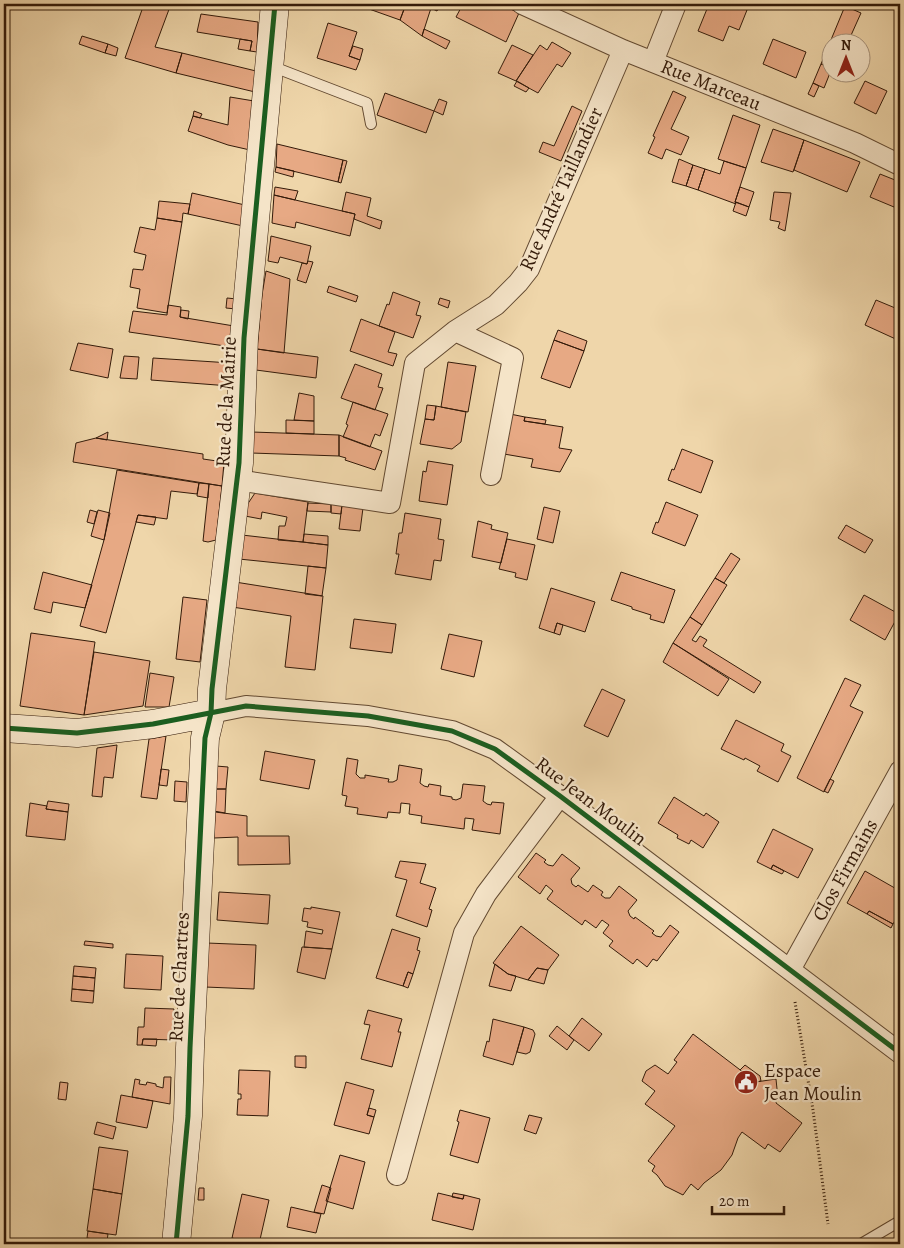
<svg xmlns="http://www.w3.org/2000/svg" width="904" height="1248" viewBox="0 0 904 1248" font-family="Alegreya,serif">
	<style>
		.building { fill: #e7a984; stroke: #331a09 }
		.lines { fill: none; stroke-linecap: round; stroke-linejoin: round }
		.lane-casing { stroke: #624931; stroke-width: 12 }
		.street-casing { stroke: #624931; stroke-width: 22 }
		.secondary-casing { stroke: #331a09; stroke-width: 29 }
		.path { stroke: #331a09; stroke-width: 3; stroke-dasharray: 1 2.5; stroke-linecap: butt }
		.lane { stroke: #f5e4c8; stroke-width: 10 }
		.street { stroke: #f5e4c8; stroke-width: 20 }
		.secondary { stroke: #f5e4c8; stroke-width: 28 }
		.cycleway-casing { stroke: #f5e4c8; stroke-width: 8 }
		.cycleway { stroke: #1b5e20; stroke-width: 5 }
		.labels { text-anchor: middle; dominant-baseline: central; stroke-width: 4.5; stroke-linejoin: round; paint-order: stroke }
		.street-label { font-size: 20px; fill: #331a09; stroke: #f5e4c8 }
		.poi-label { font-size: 20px; fill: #331a09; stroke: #f5e4c8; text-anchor: start }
	</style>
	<rect width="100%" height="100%" fill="#efd6aa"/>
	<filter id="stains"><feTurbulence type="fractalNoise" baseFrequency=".004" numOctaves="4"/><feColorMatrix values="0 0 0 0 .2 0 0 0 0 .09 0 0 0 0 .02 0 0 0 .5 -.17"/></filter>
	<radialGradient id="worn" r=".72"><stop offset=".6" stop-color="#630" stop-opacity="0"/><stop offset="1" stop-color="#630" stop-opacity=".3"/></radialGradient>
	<!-- building -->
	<path class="building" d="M144 4H171L155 47 182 53 176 73 125 58Z
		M355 4H406L400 20Z
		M406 4H432L439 7 437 11 431 8 422 36 400 20Z
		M463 4H500L519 13 506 42 456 17Z
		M709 4H737L736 6 747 10 739 30 729 26 723 41 698 31Z
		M845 6 861 13 848 42H832V68L821 64Z
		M201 14 258 22 257 52 250 51 252 41 197 32Z
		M328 23 357 32 349 56 360 60 356 70 317 58Z
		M424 29 450 41 446 49 422 36Z
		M82 36 108 44 105 53 79 44Z
		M240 39 252 41 250 51 238 49Z
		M773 39 806 52 796 78 763 64Z
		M552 42 571 53 562 67 557 64 538 93 516 81 540 45 547 50Z
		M108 44 118 48 116 56 105 53Z
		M512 45 533 55 516 81 498 73Z
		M353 46 363 49 360 60 349 56Z
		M182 53 256 71 255 92 176 73Z
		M821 64 832 68 824 88 813 83Z
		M517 81 529 88 526 92 514 86Z
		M865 81 887 91 876 114 854 103Z
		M813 83 819 86 814 97 808 94Z
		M673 91 686 97 671 129 689 137 681 155 666 149 662 159 648 153 655 137 653 136Z
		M385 93 434 111 426 133 377 115Z
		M230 97 254 101 250 150 228 145 188 131 193 116 228 125Z
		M439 99 447 102 443 115 434 111Z
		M572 106 582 111 561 161 539 152 543 142 554 146Z
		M194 111 202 114 200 118 193 116Z
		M733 115 760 125 746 168 718 159Z
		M773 129 804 140 793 172 761 162Z
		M804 140 860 162 847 192 794 170Z
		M277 144 343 160 338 182 276 167Z
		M679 159 693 165 686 186 672 182Z
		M343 160 347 161 341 183 338 182Z
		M724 161 746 168 735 202 736 204 698 190 705 169 720 174Z
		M693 165 705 169 698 190 686 186Z
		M276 167 294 171 293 177 275 172Z
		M880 174 900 182V192L894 207 870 197Z
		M275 187 298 191 295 200 274 195Z
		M740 187 754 192 749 207 735 202Z
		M346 192 371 198 367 216 382 221 380 229 354 219 355 214 342 211Z
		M774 192 791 193 785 231 778 228 780 222 770 220Z
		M192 193 245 205 243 226 188 214Z
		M274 195 355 214 350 236 296 222 295 228 272 223Z
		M159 201 190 204 188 214 183 213 182 222 157 218Z
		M736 202 749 207 746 216 733 211Z
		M157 218 182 222 167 313 137 308 140 289 130 287 133 269 143 270 146 255 134 252 140 227 155 230Z
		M271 236 311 246 307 264 280 257 278 263 268 261Z
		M308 261 313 262 306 283 297 280 302 263 307 264Z
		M266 271 290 279 284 353 257 349 262 295Z
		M329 286 358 296 356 302 327 292Z
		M393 292 420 302 416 315 421 316 413 338 379 326 387 304 389 305Z
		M227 298 237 299 236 309 226 308Z
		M440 298 450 301 448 308 438 304Z
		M876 300 900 310V341L865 325Z
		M168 305 181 307 180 317 234 326 232 347 129 332 133 311 167 315Z
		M181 310 189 311 188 319 180 317Z
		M361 319 395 332 388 352 397 354 393 366 350 351Z
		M558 330 587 341 584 351 554 340Z
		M554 340 584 351 570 388 541 378Z
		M78 343 113 349 108 378 70 370Z
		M257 349 318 357 316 378 256 370Z
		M124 356 139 357 137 379 120 378Z
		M153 358 231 363 230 386 151 380Z
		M448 362 476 366 468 412 441 407Z
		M355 364 382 374 378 387 383 388 375 410 341 398Z
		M299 393 314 396V421L294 420Z
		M353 402 388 414 380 436 375 434 370 447 343 437 348 425 346 424Z
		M427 405 436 406 434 420 425 419Z
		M436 406 466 412 461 442 452 449 420 444 425 419 434 420Z
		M510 414 525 417 524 421 563 427 559 448 572 450 560 472 531 467 533 459 504 454Z
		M525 417 546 420 545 424 524 421Z
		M286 420 314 421V434L286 433Z
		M108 432 107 440 96 438Z
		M252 432 339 435V456L251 453Z
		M339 435 382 451 375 470 345 460 346 458 339 456Z
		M96 438 203 454V459L224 462 222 486 73 462 76 443Z
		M682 449 713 461 701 493 668 480 672 469 674 470Z
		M428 461 453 465 447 505 419 501 423 471 426 472Z
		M117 470 199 483 197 494 171 491 167 519 138 515 106 633 80 626 104 540Z
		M199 483 209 484 208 498 197 496Z
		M209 484 222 486 216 540 208 542 203 541Z
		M255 493 308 502 303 542 278 540 279 526H285L287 517 262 512 261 519 245 516 247 505Z
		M666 502 698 515 685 546 652 533 656 522 658 523Z
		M308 503 331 504V512L307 511Z
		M331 504 342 505 341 514 331 513Z
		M342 505 363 508 360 531 339 529Z
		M544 507 560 511 553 543 537 539Z
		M90 510 97 512 94 524 87 522Z
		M98 510 110 513 104 540 91 536Z
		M405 513 441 519 438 539 444 540 441 561 434 560 431 580 395 574 399 554H396L399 533H402Z
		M138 515 156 517 154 525 136 522Z
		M478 521 492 525 491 529 508 533 501 563 472 557Z
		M846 525 873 540 865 553 838 538Z
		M304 534 328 536V545L303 542Z
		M242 535 328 545 326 568 239 559Z
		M507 539 535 545 527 580 515 577 516 573 499 569Z
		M731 553 740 559 724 583 715 578Z
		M308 566 326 568 322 596 305 594Z
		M43 572 92 585 85 608 53 602 51 613 34 609Z
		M621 572 675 590 664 623 650 619 651 615 632 609V607L611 600Z
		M715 578 727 585 702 625 690 617Z
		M235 582 323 596 315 670 285 667 291 616 232 607Z
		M551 588 595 602 585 632 557 623 554 633 539 628Z
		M864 595 899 614 885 640 850 620Z
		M183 597 207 600 200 662 176 659Z
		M690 617 702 625 692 640 696 642 700 636 707 640 703 646 761 682 754 693 673 643Z
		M354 619 396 624 392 653 350 648Z
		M557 623 563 625 560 635 554 633Z
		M31 633 95 642 84 715 20 706Z
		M449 634 482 641 474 677 441 669Z
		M673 643 729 679 718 696 663 662Z
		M94 652 150 661 143 706 84 715Z
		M150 673 174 677 169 707H145Z
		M845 678 861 685 850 706 863 712 824 792 797 778Z
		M602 689 625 700 608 737 584 726Z
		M736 720 784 744 781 751 791 756 778 782 757 771 760 766 745 758 744 760 721 749Z
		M166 736 157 799 141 797 149 739Z
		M117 745 113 778 104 777 102 797 92 796 97 748Z
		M265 751 315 760 309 789 260 780Z
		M347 758 358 760 356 774 360 778H365V775L389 779 388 782H393L397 780 399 765 422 769 420 783 424 786 428 787 429 784 441 786 440 795 452 797V799L456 800 461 798 463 784 485 786 483 801 487 804 491 805 492 802 504 803 500 834 472 830 474 819 465 818 464 829 421 823 422 816 409 814 410 804 401 803 400 813 388 812 387 818 357 814 358 808 345 806 347 796 342 795Z
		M216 766 228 767 226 789H215Z
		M161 769 169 770 167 786 159 785Z
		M830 779 834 781 828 793 824 791Z
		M175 781 187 782 186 802 174 801Z
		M215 789H226L225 813 214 811Z
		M674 797 704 816 706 813 719 822 703 848 691 840 689 844 677 838 678 835 658 823Z
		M48 801 69 804 68 812 46 809Z
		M30 803 47 806 46 809 68 812 65 840 26 836Z
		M215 812 247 816V836H289L290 864 238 865V837L214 838Z
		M773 829 813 849 798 878 773 865 771 869 757 862Z
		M536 853 546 860 544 862 548 865 553 866 562 854 580 868 571 879 572 884 576 887 578 885 588 892 593 885 603 892 601 895 605 898H610L619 886 637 900 628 911 630 916 634 919 635 917 654 931 652 933 656 936 661 937 670 925 679 932 657 961 653 959 647 967 637 959 633 964 609 946 613 941 603 933 609 925 602 920 596 928 585 920 582 925 547 899 553 891 546 885 540 894 518 877Z
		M400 861 426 864 420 883 436 888 429 909 432 910 427 927 396 916 407 880 395 877Z
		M773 865 784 871 782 874 771 869Z
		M865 871 900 891V912L893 924 869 911 867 914 847 903Z
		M219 892 270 895 268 924 217 920Z
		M311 907 340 912 332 949 304 947 306 931 322 934 323 930 307 927 308 922 302 921 304 908 311 909Z
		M869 911 893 924 891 928 867 914Z
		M521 926 559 955 548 970 537 968 528 980 508 974 493 963Z
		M392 929 420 938 417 950 420 951 413 974 408 972 403 986 376 978Z
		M4 938H7L4 962Z
		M85 941 113 944V948L84 945Z
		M207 943 256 945 254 989 205 987Z
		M302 947 332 949 325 979 297 972Z
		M126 954 163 956 161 990 124 988Z
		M495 964 508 974 516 976 511 991 489 986Z
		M74 966 96 968 95 978 73 976Z
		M537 968 548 970 544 984 528 980Z
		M408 972 413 974 408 988 403 986Z
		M73 976 95 978 94 991 72 989Z
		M72 989 94 991 93 1003 71 1001Z
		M145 1008 174 1009 173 1040 143 1039 142 1045H137L138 1027H144Z
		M368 1010 402 1019 398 1032H401L392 1067 361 1059 370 1025 364 1024Z
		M582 1018 602 1034 589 1051 569 1036Z
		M493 1019 524 1027 513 1065 483 1056 487 1041 489 1042Z
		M557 1026 574 1040 567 1050 549 1036Z
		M524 1027 533 1030 535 1034 530 1052 526 1054 517 1052Z
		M693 1034 756 1082 776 1079 778 1099H776V1103L802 1123 780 1152 768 1144 765 1149 742 1132 738 1138 732 1155 721 1170 704 1183 698 1190 691 1184 683 1195 665 1186 657 1175 652 1171 655 1166 648 1161 675 1126 645 1104 655 1091 642 1081 646 1071 655 1065 668 1074 677 1062 674 1060Z
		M143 1039H157L156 1046 142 1045Z
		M295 1056H306V1068L295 1067Z
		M745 1065 760 1076 761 1081 756 1082 740 1070Z
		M239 1070 270 1071 268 1116 237 1115 238 1099H241V1094H238Z
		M164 1077H171L170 1104 132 1097 135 1079 140 1080 139 1084 146 1085 147 1082 156 1084V1086L163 1088Z
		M60 1082 68 1083 66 1100 58 1099Z
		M346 1082 374 1090 367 1115 374 1117 369 1134 334 1125Z
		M121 1095 153 1101 147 1128 116 1122Z
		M369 1108 376 1110 374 1117 367 1115Z
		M460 1110 490 1118 478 1163 450 1155 459 1122 457 1121Z
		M529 1115 542 1118 536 1134 524 1130Z
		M97 1122 116 1127 113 1139 94 1134Z
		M99 1147 128 1151 122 1194 93 1189Z
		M340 1155 365 1162 353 1209 326 1201Z
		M322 1185 331 1188 324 1214 314 1212Z
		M199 1188H204V1200H198Z
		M93 1189 122 1194 116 1235 87 1231Z
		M438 1193 463 1199 464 1195 480 1199 473 1230 432 1220Z
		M453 1193 464 1195 463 1199 452 1197Z
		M242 1194 269 1200 259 1244 232 1238Z
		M291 1207 321 1214 316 1233 287 1227Z
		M88 1231 108 1234 107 1241 87 1238Z"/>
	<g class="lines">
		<!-- lane casing -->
		<g class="lane-casing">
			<path id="lane" d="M271 66 367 103 371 124
				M861 1244 900 1221"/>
		</g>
		<!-- street casing -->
		<g class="street-casing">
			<path id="street" d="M522 4 623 50 855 143 900 165
				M653 62 676 4
				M455 331 496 305 518 283 529 269 623 50
				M237 480 390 503 415 363 455 331 513 358 491 475
				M211 713 246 706 368 716 452 731 495 749 560 796 900 1053
				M790 970 900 771
				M397 1175 464 933 486 894 560 796"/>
		</g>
		<!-- secondary casing -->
		<g class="secondary-casing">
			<path id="secondary" d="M4 728 77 733 153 724 211 713
				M176 1244 188 1116 190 1048 205 738 211 713 212 689 239 463 244 338 275 4"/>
		</g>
		<!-- path -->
		<path class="path" d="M795 1002 813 1110 828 1224"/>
		<!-- lane -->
		<use href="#lane" class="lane"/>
		<!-- street -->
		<use href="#street" class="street"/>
		<!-- secondary -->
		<use href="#secondary" class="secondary"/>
		<!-- cycleway casing -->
		<g class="cycleway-casing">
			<path id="cycleway" d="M4 728 77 733 153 724 246 706 368 716 452 731 495 749 560 796 900 1053
				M176 1244 188 1116 190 1048 205 738 211 713 212 689 239 463 244 338 275 4"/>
		</g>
		<!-- cycleway -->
		<use href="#cycleway" class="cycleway"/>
	</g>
	<!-- icons -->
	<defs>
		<g id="civic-disc" transform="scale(1.25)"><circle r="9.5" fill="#8f2418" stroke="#f5e4c8"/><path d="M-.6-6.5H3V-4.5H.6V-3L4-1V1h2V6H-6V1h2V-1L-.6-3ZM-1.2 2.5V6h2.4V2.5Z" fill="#fff"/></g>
	</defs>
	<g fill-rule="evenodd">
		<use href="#civic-disc" x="746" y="1082"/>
	</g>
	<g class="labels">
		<!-- street labels -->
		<g class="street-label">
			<text transform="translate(711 85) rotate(22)">Rue Marceau</text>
			<text transform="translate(561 189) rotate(-66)">Rue André Taillandier</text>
			<text transform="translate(226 402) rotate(-87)">Rue de la Mairie</text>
			<text transform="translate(591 801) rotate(37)">Rue Jean Moulin</text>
			<text transform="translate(845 870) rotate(-61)">Clos Firmains</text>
			<text transform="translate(179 977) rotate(-87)">Rue de Chartres</text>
		</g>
		<!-- poi labels -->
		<g class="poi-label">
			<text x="764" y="1070">Espace<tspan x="764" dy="23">Jean Moulin</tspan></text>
		</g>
	</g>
	<!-- margin -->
	<rect width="904" height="1248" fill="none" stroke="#efd6aa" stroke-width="20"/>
	<rect x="5" y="5" width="894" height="1238" fill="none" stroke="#331a09" stroke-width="2.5"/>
	<rect x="10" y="10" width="884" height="1228" fill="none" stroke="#331a09"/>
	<!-- north arrow -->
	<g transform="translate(846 58)"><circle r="24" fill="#f5e4c8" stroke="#a7937c"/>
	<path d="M0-4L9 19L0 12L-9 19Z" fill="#8f2418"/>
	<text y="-8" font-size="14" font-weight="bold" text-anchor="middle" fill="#331a09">N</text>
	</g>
	<!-- scale -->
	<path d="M712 1206v8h72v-8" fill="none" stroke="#331a09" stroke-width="2.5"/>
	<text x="719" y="1206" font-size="15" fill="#331a09" stroke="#f5e4c8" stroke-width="4" paint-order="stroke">20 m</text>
	<rect width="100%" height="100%" filter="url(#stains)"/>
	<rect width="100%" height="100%" fill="url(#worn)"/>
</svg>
